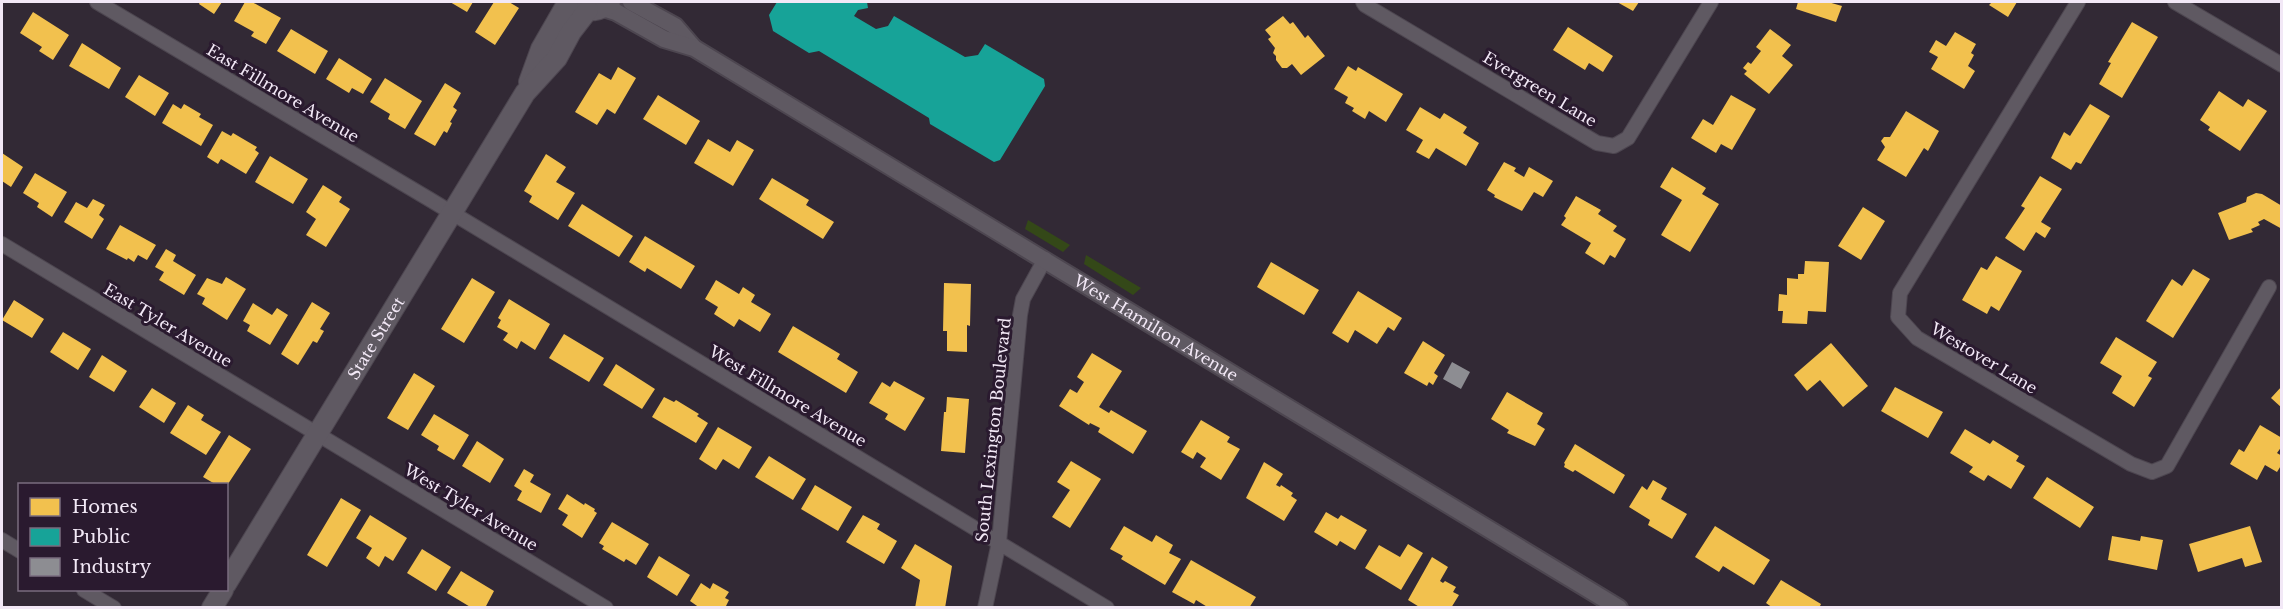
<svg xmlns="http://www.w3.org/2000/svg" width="2283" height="609" viewBox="0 0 2283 609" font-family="'Libre Baskerville',serif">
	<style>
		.green { fill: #344818 }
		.homes { fill: #f2c14e }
		.public { fill: #17a398 }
		.industry { fill: #8d8d92 }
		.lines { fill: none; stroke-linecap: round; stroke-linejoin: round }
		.minor-casing { stroke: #4d4650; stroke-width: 16 }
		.tertiary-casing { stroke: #4d4650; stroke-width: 20 }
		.secondary-casing { stroke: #4d4650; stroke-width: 22 }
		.minor { stroke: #5f5962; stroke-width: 14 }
		.tertiary { stroke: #5f5962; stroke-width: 16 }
		.secondary { stroke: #5f5962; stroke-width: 20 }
		.labels { text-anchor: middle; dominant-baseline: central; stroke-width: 6; stroke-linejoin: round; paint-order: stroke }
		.street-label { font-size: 16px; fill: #f2e8f6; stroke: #2a1a2f }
	</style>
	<rect width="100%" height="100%" fill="#322935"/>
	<!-- green -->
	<path class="green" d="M1028 220 1070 245 1063 252 1025 229Z
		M1086 255 1141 288 1133 295 1084 264Z"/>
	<!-- homes -->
	<path class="homes" d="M200 2H222L214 14 199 4Z
		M245 2H252L281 18 266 44 251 36 254 32 234 21Z
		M450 2H473L467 12Z
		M494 2H509L519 8 495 45 475 32Z
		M1617 2H1639L1633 11Z
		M1798 2H1828L1842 6 1836 22 1796 9Z
		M1992 2H2017L2008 17 1989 5Z
		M33 12 69 35 53 60 39 51 42 47 20 33Z
		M1283 16 1290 24 1293 22 1305 38 1308 35 1325 56 1301 75 1292 64 1287 68H1282L1276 60V56L1273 53 1275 48 1268 39 1271 37 1265 30Z
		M2132 22 2158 37 2122 98 2099 84 2111 63 2108 62Z
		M1568 27 1613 56 1603 72 1589 63 1585 70 1553 50Z
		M291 29 328 51 315 74 277 51Z
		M1770 29 1791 45 1782 56 1793 65 1769 94 1744 74 1747 71 1743 68 1748 62 1751 64 1761 51 1756 47Z
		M1955 32 1976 44 1971 53 1974 55 1968 66 1975 71 1964 89 1931 69 1938 57 1929 52 1936 40 1946 46Z
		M82 43 121 68 109 89 69 66Z
		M339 58 372 79 363 94 352 88 349 93 326 79Z
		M1348 66 1356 71 1358 67 1403 94 1386 122 1369 111 1365 119 1352 111 1354 108 1345 103 1348 97 1334 89Z
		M618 67 636 78 615 114 607 109 597 125 575 112 599 73 611 80Z
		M139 75 169 93 155 116 125 97Z
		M385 78 422 101 405 129 388 119 390 114 370 102Z
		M445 83 461 93 453 107 457 110 450 122 452 123 447 133 444 131 435 146 414 134Z
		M2219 91 2243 107 2248 99 2267 111 2240 151 2208 130 2210 127 2200 120Z
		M658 95 700 121 686 145 643 119Z
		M1731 95 1756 109 1732 150 1721 144 1716 153 1691 138 1703 119 1713 125Z
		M173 104 181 109 184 104 201 114 199 117 213 125 201 146 162 123Z
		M2090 104 2110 116 2081 164 2076 162 2071 170 2051 158 2064 132 2070 136Z
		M1420 107 1440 119 1444 113 1467 127 1463 133 1479 143 1466 166 1436 148 1429 159 1416 152 1423 140 1406 130Z
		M1906 111 1939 131 1928 151 1924 148 1906 177 1877 160 1885 147 1881 141 1884 137H1890Z
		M222 131 231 136 233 133 257 147 255 150 259 153 246 174 221 159 218 164 207 157Z
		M708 139 730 152 737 140 754 150 733 186 694 163Z
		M2 153 23 167 11 187 2 181Z
		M546 154 566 167 556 182 575 193 558 220 529 202 532 196 524 191Z
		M270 156 308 179 293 204 255 182Z
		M1504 162 1516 168 1514 171 1524 177 1529 167 1553 181 1543 197 1534 192 1522 211 1494 197 1495 195 1487 190Z
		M1672 167 1706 188 1702 194 1719 204 1690 252 1661 235 1682 200 1660 187Z
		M35 173 67 192 52 217 37 207 39 203 23 193Z
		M2040 176 2062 189 2041 222 2051 228 2045 238 2036 232 2024 251 2005 238 2025 208 2021 206Z
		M772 178 809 200 806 205 834 222 823 239 759 199Z
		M323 185 342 197 339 202 350 209 326 247 306 235 316 219 306 212Z
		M2256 193 2262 194 2282 206V229L2264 219 2258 222 2260 225 2251 229 2253 232 2229 240 2218 213 2246 202 2247 197Z
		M1576 196 1601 210 1598 214 1617 226 1613 231 1626 239 1615 258 1610 255 1604 265 1585 253 1591 243 1561 225 1566 218 1564 216Z
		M93 199 105 205 99 215 104 219 92 239 64 222 76 202 87 208Z
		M582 204 633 236 619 257 568 226Z
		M1863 207 1885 221 1861 260 1838 246Z
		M120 225 156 245 147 260 138 255 134 262 128 258 127 260 106 249Z
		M645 236 695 266 681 289 647 268 645 272 629 262Z
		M166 249 176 255 173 261 196 275 184 295 159 280 164 272 155 267Z
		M1996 256 2022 271 1999 311 1991 306 1987 314 1962 300 1981 267 1987 270Z
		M1805 261 1829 262 1826 312 1808 311 1807 324 1782 323 1783 311H1778L1779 294 1787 295V278L1798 279V274H1804Z
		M1271 262 1319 290 1304 315 1257 287Z
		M2193 269 2210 279 2173 338 2146 321 2172 279 2182 286Z
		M226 277 246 289 227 320 202 304 205 298 197 294 207 278 222 284Z
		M472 278 495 292 464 343 441 329Z
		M716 280 739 294 743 287 755 295 751 302 771 314 760 332 739 319 734 327 714 314 718 307 705 299Z
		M944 283 971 284 970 326 967 325V352L947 351V331H943Z
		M1358 291 1402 318 1394 331 1388 327 1377 344 1355 330 1348 343 1332 333Z
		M509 299 550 324 535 350 521 341 517 349 503 340 508 333 497 327 501 320 498 318Z
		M14 300 44 319 32 338 2 320Z
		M312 302 330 313 320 329 324 331 317 343 313 341 298 365 281 354Z
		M253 303 272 315 277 308 288 315 270 345 247 331 250 325 243 321Z
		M793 326 840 354 837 359 858 372 846 393 778 352Z
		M63 332 91 349 78 370 50 352Z
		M564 334 604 358 589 382 549 358Z
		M2116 337 2157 362 2148 376 2152 378 2134 407 2112 393 2122 376 2100 363Z
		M1423 341 1445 355 1434 373 1438 376 1433 385 1429 382 1427 386 1404 373Z
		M1831 343 1868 386 1843 407 1820 380 1807 391 1794 375Z
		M1092 353 1122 371 1099 407 1109 413 1111 410 1147 431 1133 454 1098 432 1100 428 1090 423 1089 425 1059 406 1070 389 1077 393 1084 382 1077 377Z
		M102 355 127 371 114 392 89 377Z
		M616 364 655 389 642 409 603 385Z
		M414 373 435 386 408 430 387 418Z
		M894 381 925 398 905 431 885 419 888 414 869 403 882 382 890 387Z
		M2282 386V408L2271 398Z
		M1895 387 1943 412 1928 438 1881 411Z
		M152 388 176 403 164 423 139 407Z
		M1507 392 1543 413 1537 424 1545 429 1535 446 1507 433 1509 430 1491 419Z
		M664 397 674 402 676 400 699 414 697 416 708 423 696 443 652 417Z
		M947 397 969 399 965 453 941 451 944 412H946Z
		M188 405 204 415 201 420 221 432 206 455 170 433Z
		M434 414 469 435 454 460 437 450 439 446 421 435Z
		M1201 420 1230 437 1227 442 1240 449 1221 480 1200 467 1206 458 1197 452 1193 459 1181 452Z
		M2260 425 2282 438V446L2277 453 2282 456V464L2277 472 2265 465 2257 480 2230 464 2239 449 2244 452Z
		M718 427 752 447 739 469 723 459 716 470 699 459Z
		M1965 429 1990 444 1993 440 2019 456 2016 461 2025 466 2011 489 1988 475 1984 481 1969 472 1973 467 1950 453Z
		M229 435 251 449 228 484H215L203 477Z
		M477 441 504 459 490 483 462 466Z
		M1575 444 1625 475 1614 494 1575 470 1573 472 1564 467 1565 464 1564 463Z
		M769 456 806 479 793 500 755 477Z
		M1071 461 1101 479 1070 528 1052 517 1070 490 1057 482Z
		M1264 462 1283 474 1276 485 1280 487 1281 485 1293 493 1291 496 1297 500 1284 521 1246 498Z
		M524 469 534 475 530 482 551 494 541 513 517 500 522 491 514 486Z
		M2047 477 2094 507 2080 528 2033 498Z
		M1653 480 1667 488 1661 499 1687 514 1672 539 1648 525 1650 520 1629 507 1642 486 1647 490Z
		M815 485 852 507 838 531 801 509Z
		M567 494 584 505 585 503 595 509 594 511 597 513 582 538 562 525 568 515 558 509Z
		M341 498 361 510 327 567 307 555Z
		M1326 512 1338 519 1341 515 1367 530 1355 550 1340 541 1337 546 1314 532Z
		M370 515 407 538 393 561 385 556 379 567 366 558 372 548 356 538Z
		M863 515 880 524 877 529 897 541 884 564 846 542Z
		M612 522 649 544 636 565 626 559 624 562 602 549 604 546 599 543Z
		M1124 526 1152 542 1156 535 1173 545 1169 553 1181 559 1165 585 1121 559 1123 556 1110 549Z
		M1715 526 1770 560 1754 585 1723 566 1719 572 1695 557Z
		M2250 526 2262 562 2245 567 2242 558 2198 572 2189 544Z
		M2112 536 2140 541 2141 536 2163 540 2157 570 2108 560Z
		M915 544 952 566 945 608H915L920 580 901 568Z
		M1408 544 1423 553 1401 590 1365 568 1379 545 1400 557Z
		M422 549 451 567 436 591 407 573Z
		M659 556 690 575 677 596 647 577Z
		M1432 557 1448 567 1440 581 1443 583 1445 581 1456 587 1453 592 1459 595 1451 608H1421L1408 600Z
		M1191 560 1256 597 1249 608H1209L1196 600 1194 604 1172 592Z
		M461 571 494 591 485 608H472L447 593Z
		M1781 580 1821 604 1819 608H1773L1766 603Z
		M701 583 710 589 713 583 729 592 725 598 729 600 725 608H700L690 601Z"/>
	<!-- public -->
	<path class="public" d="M777 2H867L868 8 858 10 854 16 876 29 888 26 894 16 965 57 978 55 985 44 1044 79 1045 86 1000 160 994 162 930 124 929 118 819 51 809 53 773 31 769 15Z"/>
	<!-- industry -->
	<path class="industry" d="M1452 362 1470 372 1461 389 1443 379Z"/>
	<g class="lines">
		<!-- minor casing -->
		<g class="minor-casing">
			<path id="minor" d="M97 2 429 199 1107 608
				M1363 2 1365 5 1597 143 1614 146 1628 138 1711 2
				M2078 2 1900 293 1898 317 1917 338 2131 464 2152 472 2167 466 2269 287
				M2175 2 2282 65
				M2 244 606 608
				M2 540 20 551
				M84 590 114 608
				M985 608 999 542 1020 315 1023 299 1045 259"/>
		</g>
		<!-- tertiary casing -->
		<g class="tertiary-casing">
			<g id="tertiary">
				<path d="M631 2 675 26 693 47"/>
				<path id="s1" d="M603 8 616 12 664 39 694 48 1619 608"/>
			</g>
		</g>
		<!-- secondary casing -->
		<g class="secondary-casing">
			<g id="secondary">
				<path d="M577 5C589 13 600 12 610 2"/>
				<path d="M529 82 541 49 568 2"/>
				<path id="s2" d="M226 584 525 93 557 58 571 32 588 10"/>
				<path d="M212 608 223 590"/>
			</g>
		</g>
		<!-- minor -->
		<use href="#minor" class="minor"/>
		<!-- tertiary -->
		<use href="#tertiary" class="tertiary"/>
		<!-- secondary -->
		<use href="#secondary" class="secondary"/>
	</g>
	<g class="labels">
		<!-- street labels -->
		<g class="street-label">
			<text transform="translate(1540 89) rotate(31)">Evergreen Lane</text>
			<text transform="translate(283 93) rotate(31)">East Fillmore Avenue</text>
			<text transform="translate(168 325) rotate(31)">East Tyler Avenue</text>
			<text stroke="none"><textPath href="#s1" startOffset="640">West Hamilton Avenue</textPath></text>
			<text stroke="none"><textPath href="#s2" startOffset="288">State Street</textPath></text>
			<text transform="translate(1984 358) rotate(31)">Westover Lane</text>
			<text transform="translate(788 396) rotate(31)">West Fillmore Avenue</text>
			<text transform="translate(993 430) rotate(-84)">South Lexington Boulevard</text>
			<text transform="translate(471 507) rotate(31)">West Tyler Avenue</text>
		</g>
	</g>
	<!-- border -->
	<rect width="2283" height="609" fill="none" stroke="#f2e8f6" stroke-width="6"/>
	<!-- legend -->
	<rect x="18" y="483" width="210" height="108" fill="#2a1a2f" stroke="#7a6c7f" stroke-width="1.5"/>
	<rect x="30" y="498" width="30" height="18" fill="#f2c14e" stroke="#7a6c7f" stroke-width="1.5"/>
	<text x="72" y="513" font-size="18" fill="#f2e8f6">Homes</text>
	<rect x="30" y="528" width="30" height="18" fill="#17a398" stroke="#7a6c7f" stroke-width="1.5"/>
	<text x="72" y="543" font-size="18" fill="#f2e8f6">Public</text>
	<rect x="30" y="558" width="30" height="18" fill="#8d8d92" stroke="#7a6c7f" stroke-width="1.5"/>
	<text x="72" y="573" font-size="18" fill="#f2e8f6">Industry</text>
</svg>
